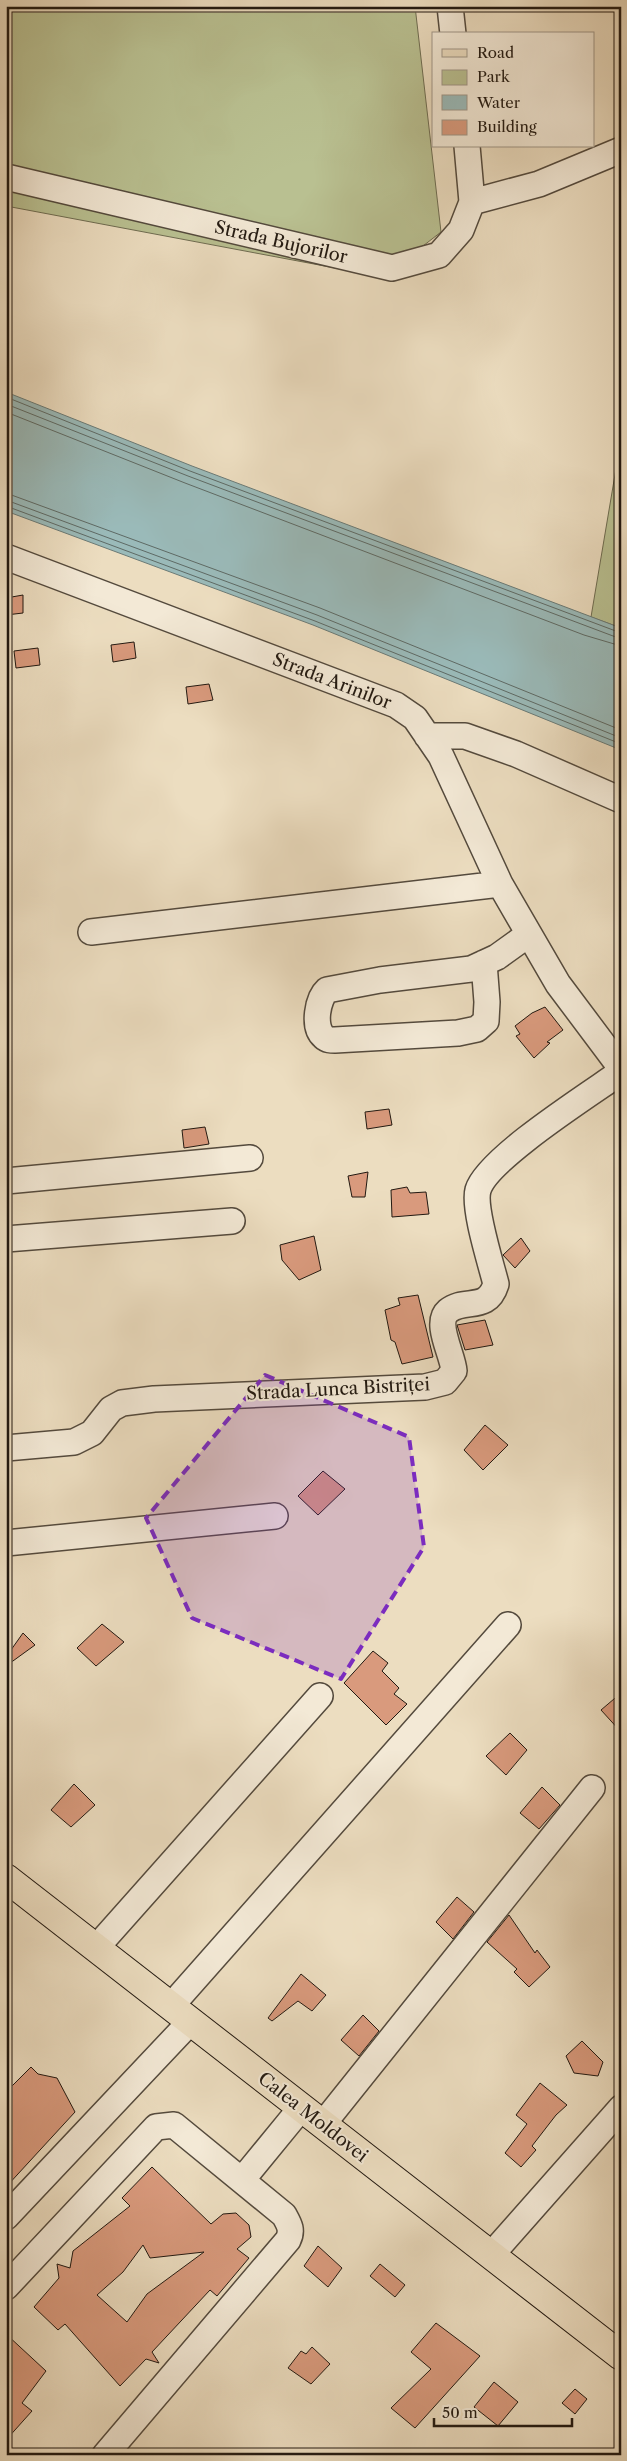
<svg xmlns="http://www.w3.org/2000/svg" width="627" height="2461" viewBox="0 0 627 2461" font-family="'Libre Caslon Text',serif">
	<style>
		.green { fill: #b9c091; stroke: #6e6c51 }
		.water { fill: #9abab9; stroke: #6a7a76 }
		.lines { fill: none; stroke-linecap: round; stroke-linejoin: round }
		.shore { stroke: #5e6a65; stroke-width: 1 }
		.building { fill: #d99a7d; stroke: #221911; fill-rule: evenodd }
		.minor-casing { stroke: #544a3d; stroke-width: 28 }
		.major-casing { stroke: #221911; stroke-width: 30 }
		.minor { stroke: #f3e9d6; stroke-width: 25 }
		.major { stroke: #ecddc0; stroke-width: 28 }
		.marked { fill: #7b2cbf; fill-opacity: 0.2; stroke: #7b2cbf; stroke-width: 4; stroke-dasharray: 10 6; stroke-linejoin: round }
		.labels { text-anchor: middle; dominant-baseline: central; stroke-width: 4; stroke-linejoin: round; paint-order: stroke }
		.street-label { font-size: 18px; fill: #221911; stroke: #f3e9d6 }
	</style>
	<rect width="100%" height="100%" fill="#ecddc0"/>
	<filter id="stains"><feTurbulence type="fractalNoise" baseFrequency=".004" numOctaves="4"/><feColorMatrix values="0 0 0 0 .2 0 0 0 0 .09 0 0 0 0 .02 0 0 0 .5 -.17"/></filter>
	<radialGradient id="worn" r=".72"><stop offset=".6" stop-color="#630" stop-opacity="0"/><stop offset="1" stop-color="#630" stop-opacity=".3"/></radialGradient>
	<!-- green -->
	<path class="green" d="M6 6H415L441 232 383 277 6 206Z
		M621 439V628L591 617Z"/>
	<!-- water -->
	<path class="water" d="M6 392 192 466 621 628V750L313 625 6 511Z"/>
	<g class="lines">
		<!-- shore -->
		<path class="shore" d="M6 397 190 471 621 633
			M6 404 188 476 621 639
			M6 412 185 483 584 635 621 646
			M6 493 320 608 621 730
			M6 500 317 615 621 738
			M6 506 315 621 621 744"/>
	</g>
	<!-- building -->
	<path class="building" d="M23 595V613L6 615V598Z
		M134 642 136 658 113 662 111 645Z
		M38 648 40 665 16 668 14 651Z
		M209 684 213 700 188 704 186 687Z
		M545 1007 563 1030 547 1042 550 1043 534 1058 516 1036 520 1034 515 1026 532 1013Z
		M389 1109 392 1125 367 1129 365 1112Z
		M205 1127 209 1144 184 1148 182 1130Z
		M368 1172 365 1197H352L348 1176Z
		M407 1187 410 1193 426 1192 429 1214 392 1217 391 1190Z
		M314 1236 321 1270 299 1280 282 1260 280 1245Z
		M521 1238 530 1251 515 1268 503 1255Z
		M418 1295 433 1357 402 1364 395 1342 391 1340 385 1310 400 1305 398 1298Z
		M485 1320 493 1345 465 1350 457 1325Z
		M485 1425 508 1445 483 1470 464 1450Z
		M323 1471 345 1489 318 1515 298 1496Z
		M102 1624 124 1642 96 1666 77 1648Z
		M23 1633 35 1645 6 1666V1657Z
		M373 1651 388 1663 382 1671 399 1688 394 1694 407 1704 386 1725 344 1683Z
		M621 1693V1732L601 1710Z
		M510 1733 527 1750 506 1775 486 1756Z
		M74 1784 95 1805 71 1827 51 1810Z
		M542 1787 560 1805 539 1829 520 1813Z
		M457 1897 474 1912 453 1939 436 1922Z
		M509 1915 535 1953 537 1950 550 1967 529 1987 514 1972 517 1969 487 1942Z
		M301 1974 326 1995 312 2011 298 2001 272 2021 268 2018Z
		M363 2015 379 2031 359 2056 341 2040Z
		M582 2041 603 2062 598 2076 574 2073 566 2056Z
		M31 2067 38 2074 57 2078 75 2112 6 2187V2092Z
		M540 2083 567 2105 556 2115 532 2146 536 2150 521 2167 505 2153 527 2124 516 2115Z
		M152 2167 211 2224 223 2214 236 2213 249 2225 251 2237 237 2249 249 2258 217 2296 210 2290 152 2352 159 2363 146 2359 120 2386 65 2324 58 2330 34 2307 59 2278 57 2264 70 2268 73 2251 130 2206 122 2198ZM143 2245 150 2258 204 2252 147 2294 127 2322 97 2295 123 2272Z
		M318 2246 342 2268 328 2287 304 2266Z
		M380 2264 405 2285 395 2297 370 2276Z
		M436 2323 480 2356 415 2428 391 2408 431 2369 411 2352Z
		M6 2334 46 2371 22 2403 32 2411 6 2440Z
		M312 2347 330 2364 311 2384 288 2368 301 2351 306 2354Z
		M494 2382 518 2402 498 2426 474 2407Z
		M575 2389 587 2399 575 2414 562 2403Z"/>
	<g class="lines">
		<!-- minor casing -->
		<g class="minor-casing">
			<path id="minor" d="M450 6 453 34
				M6 177 392 268 439 255 461 230 472 202 467 146
				M472 202 539 184 621 150
				M6 557 396 705 415 718 441 756 500 884 558 984 621 1068
				M427 736H465L516 754 621 800
				M91 932 500 884
				M484 963 487 1002 486 1021 477 1029 458 1033 335 1040C331 1040 327 1040 324 1037 312 1027 318 998 327 990L380 980 471 969 497 957 529 934
				M6 1181 250 1158
				M6 1239 232 1221
				M6 1448 74 1442 92 1433 111 1409 122 1403 154 1399 425 1387 445 1382 454 1371C453 1355 434 1323 448 1311 465 1297 487 1313 496 1284 491 1264 473 1208 478 1190 487 1159 590 1094 621 1072
				M6 1543 275 1516
				M96 1948 320 1696
				M171 2006 508 1625
				M323 2124 592 1788
				M242 2180 301 2108
				M6 2217 191 2021
				M491 2255 621 2108
				M6 2287 156 2127 174 2125 284 2215C289 2224 293 2230 288 2240L105 2455"/>
		</g>
		<!-- major casing -->
		<g class="major-casing">
			<path id="major" d="M6 1878 621 2356"/>
		</g>
		<!-- minor -->
		<use href="#minor" class="minor"/>
		<!-- major -->
		<use href="#major" class="major"/>
	</g>
	<!-- marked area -->
	<path class="marked" d="M265 1375 409 1437 424 1547 341 1679 192 1618 146 1518Z"/>
	<g class="labels">
		<!-- street labels -->
		<g class="street-label">
			<text transform="translate(281 242) rotate(13)">Strada Bujorilor</text>
			<text transform="translate(332 681) rotate(21)">Strada Arinilor</text>
			<text transform="translate(338 1389) rotate(-3)">Strada Lunca Bistriței</text>
			<text transform="translate(313 2117) rotate(38)">Calea Moldovei</text>
		</g>
	</g>
	<!-- margin -->
	<rect width="627" height="2461" fill="none" stroke="#ecddc0" stroke-width="25"/>
	<rect x="8" y="8" width="612" height="2446" fill="none" stroke="#221911" stroke-width="2.5"/>
	<rect x="12" y="12" width="602" height="2436" fill="none" stroke="#221911"/>
	<!-- legend -->
	<rect x="432" y="32" width="162" height="115" fill="#f3e9d6" stroke="#9f9687"/>
	<rect x="442" y="49" width="25" height="8" fill="#ecddc0" stroke="#9f9687"/>
	<text x="477" y="58" font-size="15" fill="#221911">Road</text>
	<rect x="442" y="70" width="25" height="15" fill="#b9c091" stroke="#9f9687"/>
	<text x="477" y="82" font-size="15" fill="#221911">Park</text>
	<rect x="442" y="95" width="25" height="15" fill="#9abab9" stroke="#9f9687"/>
	<text x="477" y="108" font-size="15" fill="#221911">Water</text>
	<rect x="442" y="120" width="25" height="15" fill="#d99a7d" stroke="#9f9687"/>
	<text x="477" y="132" font-size="15" fill="#221911">Building</text>
	<!-- scale -->
	<path d="M434 2418v8h138v-8" fill="none" stroke="#221911" stroke-width="2.5"/>
	<text x="442" y="2418" font-size="15" fill="#221911" stroke="#f3e9d6" stroke-width="4" paint-order="stroke">50 m</text>
	<rect width="100%" height="100%" filter="url(#stains)"/>
	<rect width="100%" height="100%" fill="url(#worn)"/>
</svg>
